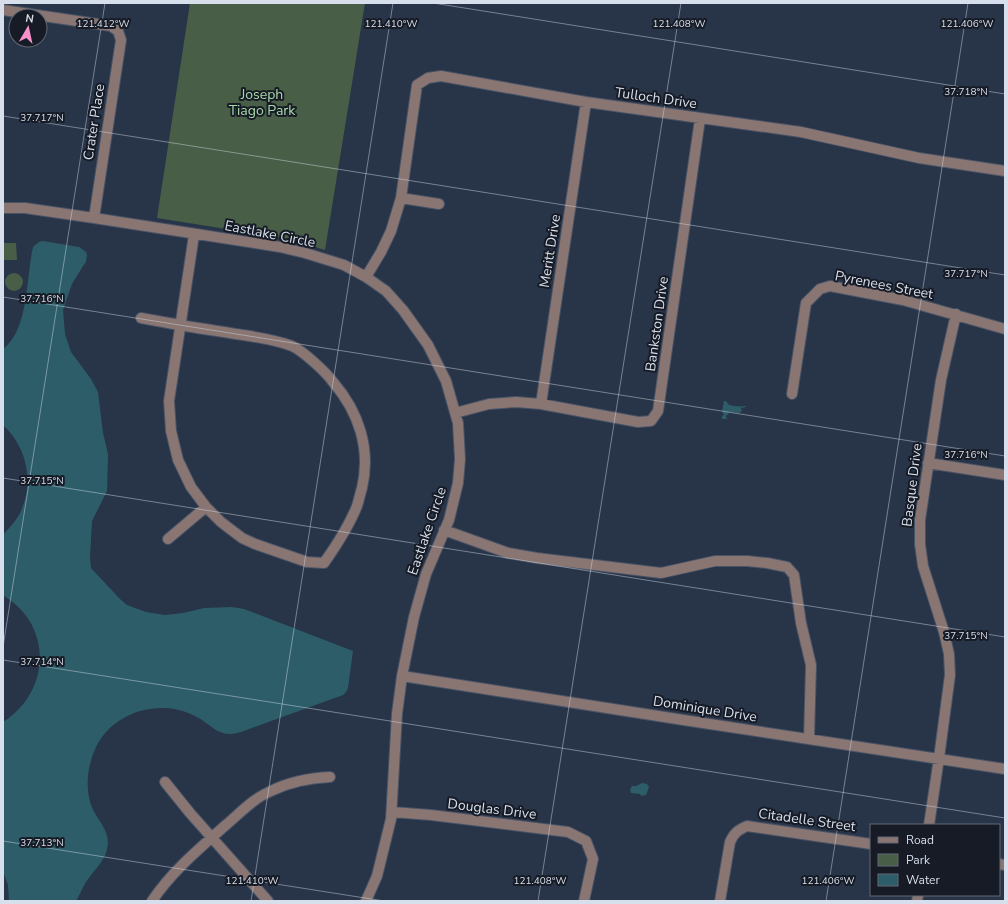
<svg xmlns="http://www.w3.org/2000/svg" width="1008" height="904" viewBox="0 0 1008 904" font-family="'Nunito Sans',sans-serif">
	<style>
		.green { fill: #485e47 }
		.water { fill: #2d5d69 }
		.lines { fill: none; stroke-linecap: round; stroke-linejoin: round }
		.minor-casing { stroke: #485366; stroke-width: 12 }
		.minor { stroke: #897572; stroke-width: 10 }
		.ticks { fill: none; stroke: #d7dfec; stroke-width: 1; stroke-opacity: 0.45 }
		.labels { text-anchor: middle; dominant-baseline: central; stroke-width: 4; stroke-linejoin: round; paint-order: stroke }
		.park-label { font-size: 14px; fill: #a9daa8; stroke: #161b25 }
		.street-label { font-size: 14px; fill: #d7dfec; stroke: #161b25 }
		.ticks-label { font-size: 10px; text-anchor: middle; fill: #d7dfec; stroke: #161b25; stroke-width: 4; stroke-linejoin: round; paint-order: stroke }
	</style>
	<rect width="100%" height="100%" fill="#283448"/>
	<!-- green -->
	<path class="green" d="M190 3H365L325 250 290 239 157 218Z
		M3 243H16L17 260H3Z
		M5 282a9 9 0 1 1 18 0a9 9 0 1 1-18 0Z"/>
	<!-- water -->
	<path class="water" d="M43 241 79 247 86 252 87 255 86 262 83 266 72 284 63 310 65 334 71 352 91 379 98 392 103 433 108 454 107 491 92 521 90 558 91 568 120 599 127 605 146 612 165 615 183 613 204 608 232 607 244 609 353 651 348 688 346 692 343 695 241 732C218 739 213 725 195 716 161 698 115 711 97 745 87 765 84 790 93 810 100 823 111 833 107 849 105 861 93 871 86 882 82 888 80 895 76 901H9L8 885 3 871V722C38 700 51 656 29 620 22 609 13 602 3 595V535C9 528 16 521 20 513 35 483 27 447 3 425V349C29 330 26 277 33 247L39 242Z
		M724 401H726L729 405C735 406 740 407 745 406L746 407 741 408 742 411 739 413 730 412 726 416 727 419H722V416L724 415 722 411Z
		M642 783 647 784 649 787 646 795 641 796 640 794 631 793 630 790 632 786H636Z"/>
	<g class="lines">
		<!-- minor casing -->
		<g class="minor-casing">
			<path id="minor" d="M3 10 111 26 118 31 121 40 94 218
				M401 198 439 204
				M3 208H25L94 218 280 247 305 253 344 265 366 277 386 291 403 310 428 345 446 381 458 423 460 459 458 483 449 520 426 574 414 617 402 676 397 714 391 819 377 876 366 901
				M366 277 381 252 391 231 401 198 417 85 428 78 441 76 586 102 801 132 919 158 1005 171
				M141 318C168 323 196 328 224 332 247 336 271 338 292 346 303 351 326 372 333 382 359 412 371 449 362 488 360 494 359 500 357 506 349 526 336 546 324 563L307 562 255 544 242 538 221 522 206 507 191 487 178 460 171 431 169 401 194 235
				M792 394 806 303 820 289 830 286 903 300 1005 329
				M541 404 586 102
				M455 413 489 404 516 402 541 404 638 422 651 421 658 411 700 119
				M928 463 1005 475
				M444 530 508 553 537 558 661 573 715 561H747L767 563 787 567 794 575 801 623 811 665 809 739
				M168 539 206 507
				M402 676 690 721 1005 769
				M165 782 190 813 268 901
				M392 812 431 815 568 832 586 841 593 859 584 901
				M929 825 939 758 950 675 949 654 944 632 923 566 920 544V520L941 380 956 314
				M999 864 1005 865
				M152 901C172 871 200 848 227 824 240 813 254 798 271 791 289 782 310 778 330 777
				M720 901 730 842C734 833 738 830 747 826L871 844
				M917 901 918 895"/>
		</g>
		<!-- minor -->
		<use href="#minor" class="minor"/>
	</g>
	<!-- ticks -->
	<path class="ticks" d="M433 3 1005 94M3 116 1005 275M3 297 1005 456M3 478 1005 637M3 647 105 3M3 660 1005 818M3 841 384 901M251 901 393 3M538 901 681 3M826 901 968 3"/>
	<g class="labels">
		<!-- park labels -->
		<g class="park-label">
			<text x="262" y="94">Joseph<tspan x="262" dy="16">Tiago Park</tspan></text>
		</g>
		<!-- street labels -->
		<g class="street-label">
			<text transform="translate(656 98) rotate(8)">Tulloch Drive</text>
			<text transform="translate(94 122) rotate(-81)">Crater Place</text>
			<text transform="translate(270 234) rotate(11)">Eastlake Circle</text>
			<text transform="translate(550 251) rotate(-81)">Meritt Drive</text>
			<text transform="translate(884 285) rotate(11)">Pyrenees Street</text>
			<text transform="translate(657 324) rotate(-82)">Bankston Drive</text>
			<text transform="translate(912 485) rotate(-83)">Basque Drive</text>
			<text transform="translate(427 531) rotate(-71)">Eastlake Circle</text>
			<text transform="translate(705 709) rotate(9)">Dominique Drive</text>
			<text transform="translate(492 809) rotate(7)">Douglas Drive</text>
			<text transform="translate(807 820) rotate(8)">Citadelle Street</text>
		</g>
	</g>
	<g class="ticks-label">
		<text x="967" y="27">121.406°W</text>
		<text x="103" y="27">121.412°W</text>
		<text x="391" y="27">121.410°W</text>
		<text x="679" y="27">121.408°W</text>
		<text x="966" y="95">37.718°N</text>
		<text x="42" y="121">37.717°N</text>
		<text x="966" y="277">37.717°N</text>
		<text x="42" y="302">37.716°N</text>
		<text x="966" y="458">37.716°N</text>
		<text x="42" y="484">37.715°N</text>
		<text x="966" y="639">37.715°N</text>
		<text x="42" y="665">37.714°N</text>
		<text x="42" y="846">37.713°N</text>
		<text x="252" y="884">121.410°W</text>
		<text x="540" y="884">121.408°W</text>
		<text x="828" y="884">121.406°W</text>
	</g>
	<!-- border -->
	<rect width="1008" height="904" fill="none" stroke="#d7dfec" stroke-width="8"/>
	<!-- legend -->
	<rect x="870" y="824" width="130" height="72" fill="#161b25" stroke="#636975"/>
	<rect x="878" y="837" width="20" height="6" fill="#897572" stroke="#636975"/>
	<text x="906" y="844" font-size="12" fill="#d7dfec">Road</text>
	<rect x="878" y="854" width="20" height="12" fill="#485e47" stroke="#636975"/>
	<text x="906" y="864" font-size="12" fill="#d7dfec">Park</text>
	<rect x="878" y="874" width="20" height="12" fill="#2d5d69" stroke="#636975"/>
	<text x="906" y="884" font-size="12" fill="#d7dfec">Water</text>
	<!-- north arrow -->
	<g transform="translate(28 28) rotate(9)"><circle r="19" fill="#161b25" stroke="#636975"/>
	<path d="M0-3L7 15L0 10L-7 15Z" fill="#f890cc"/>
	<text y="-6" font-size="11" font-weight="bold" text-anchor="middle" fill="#d7dfec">N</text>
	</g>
</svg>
